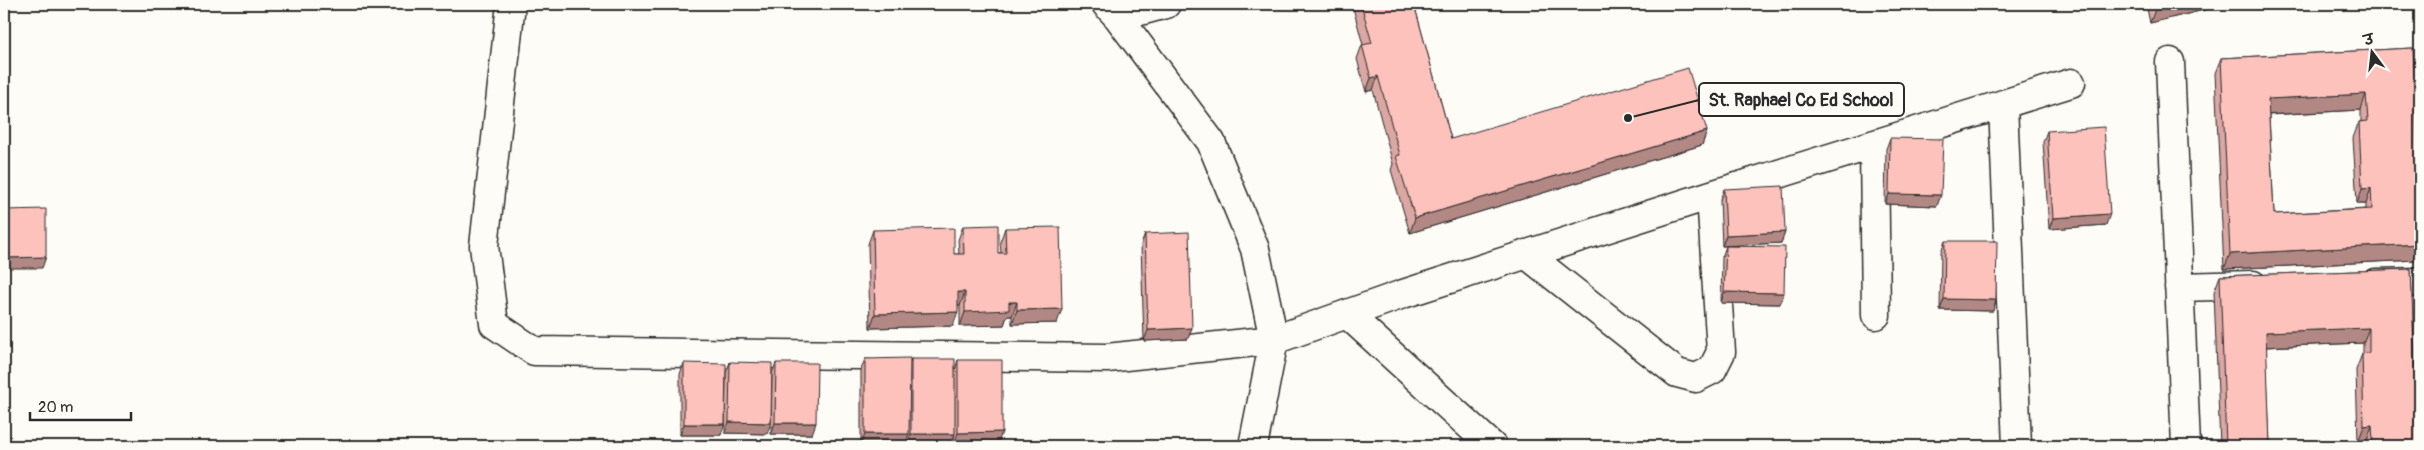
<svg xmlns="http://www.w3.org/2000/svg" width="2424" height="450" viewBox="0 0 2424 450" font-family="Pangolin,'Playpen Sans Deva',sans-serif">
	<style>
		.lines { fill: none; stroke-linecap: round; stroke-linejoin: round }
		.minor-casing { stroke: #2b2b2b; stroke-width: 31 }
		.minor { stroke: #fdfcf7; stroke-width: 28 }
		.wall { fill: #daa7a2; stroke: #2b2b2b; fill-rule: evenodd }
		.shaded-wall { fill: #b28884; stroke: #2b2b2b }
		.building { fill: #fec2bc; stroke: #2b2b2b; fill-rule: evenodd }
		.leader { fill: none; stroke: #2b2b2b; stroke-width: 2 }
		.callout-dot { fill: #2b2b2b; stroke: #fdfcf7; stroke-width: 2 }
		.callout { fill: #fdfcf7; stroke: #2b2b2b; stroke-width: 2 }
		.callout-label { font-size: 18px; text-anchor: middle; font-weight: bold; fill: #2b2b2b }
	</style>
	<rect width="100%" height="100%" fill="#fdfcf7"/>
	<filter id="ink" filterUnits="userSpaceOnUse"><feTurbulence type="fractalNoise" baseFrequency=".02" numOctaves="2"/><feDisplacementMap in="SourceGraphic" scale="10" xChannelSelector="R" yChannelSelector="G"/><feConvolveMatrix kernelMatrix="1 2 1 2 8 2 1 2 1" color-interpolation-filters="sRGB"/></filter>
	<g filter="url(#ink)">
		<g class="lines">
			<!-- minor casing -->
			<g class="minor-casing">
				<path id="minor" d="M511 4 484 246 494 324 534 351 1107 358 1274 340 1403 294 1711 195 2071 83
					M1106 4 1118 17 1211 142 1255 249 1274 340 1253 446
					M1118 17 1166 4
					M2170 62 2186 446
					M2003 104 2017 446
					M1874 146 1876 315
					M1526 254 1677 373 1696 378 1712 370 1721 352 1711 195
					M2376 283 2420 282
					M2179 287 2253 285
					M1347 314 1492 446"/>
			</g>
			<!-- minor -->
			<use href="#minor" class="minor"/>
		</g>
		<!-- wall -->
		<path class="wall" d="M1352 4H1414L1451 139 1707 131 1702 145 1410 233 1391 170 1393 164 1373 90 1366 92 1357 59 1362 45H1363Z
			M2146 4H2210L2208 9 2150 23Z
			M2413 48 2417 260 2224 269 2215 73 2221 58ZM2361 110V122H2359L2353 138 2357 204H2366V209L2274 214 2269 115Z
			M2047 131 2106 225 2049 229 2043 142Z
			M1890 138 1937 206 1885 204 1886 149Z
			M1724 189 1785 232 1781 243 1722 246 1720 200Z
			M963 226 998 253H1001L1000 242 1005 228 1057 323 1012 324V316H1007L1004 325 960 326V306H958L953 326 870 328 868 244 873 230 954 254H959L958 240Z
			M1145 234 1188 339 1144 341 1141 245Z
			M1945 241 1996 300 1993 311 1940 310 1941 252Z
			M1726 246 1780 304 1721 303 1722 257Z
			M2411 269 2418 446 2367 443V441L2358 442 2356 370 2362 354H2363V343L2266 347 2270 446H2220L2214 292 2220 276Z
			M865 359 910 362 911 359 955 370 958 360 998 443 954 444V436L951 445H907V441L905 445H861V370Z
			M730 362 767 434 725 433 726 373Z
			M684 363 721 435H680V374Z
			M776 363 812 434H771L772 373Z"/>
		<!-- shaded-wall -->
		<path class="shaded-wall" d="M2169 4H2210L2208 9 2150 23 2156 7Z
			M1378 76 1373 90 1366 92 1371 78Z
			M2366 94 2361 110 2262 115 2268 99Z
			M1707 131 1702 145 1410 233 1415 218Z
			M2371 188 2366 204H2357L2362 189Z
			M1889 194 1941 195 1937 206 1885 204Z
			M2110 214 2106 225 2049 229 2053 218Z
			M1785 232 1781 243 1722 246 1726 235Z
			M2420 244V250L2417 260 2224 269 2230 254Z
			M46 257 42 268H4V258Z
			M958 292H965L960 306 953 307Z
			M1724 292 1784 293 1780 304 1721 303Z
			M1944 299 1996 300 1993 311 1940 310Z
			M1009 302H1017L1012 316H1007L1004 325 960 326 965 312Z
			M1062 309 1057 323 1012 324 1017 310Z
			M958 312 953 326 870 328 875 314Z
			M1192 328 1188 339 1144 341 1148 330Z
			M2369 328 2363 343 2260 347 2266 332Z
			M729 422 771 423 767 434 725 433Z
			M775 423H816L812 434H771Z
			M684 424H725L721 435H680Z
			M2372 425 2367 441 2358 442 2364 426Z
			M1002 432 998 443 954 444 958 433Z
			M865 434H909L905 445H861Z
			M911 434H955L951 445H907Z"/>
		<!-- building -->
		<path class="building" d="M1361 4H1414L1451 139 1688 68 1707 131 1415 218 1396 156 1400 155 1378 76 1371 78 1362 45 1372 43Z
			M2155 4H2169L2156 7Z
			M2413 48 2420 195V244L2230 254 2221 58ZM2366 94 2368 121 2359 122 2362 189 2371 188 2372 209 2274 214 2268 99Z
			M2104 127 2110 214 2053 218 2047 131Z
			M1890 138 1943 139 1941 195 1889 194Z
			M1783 186 1785 232 1726 235 1724 189Z
			M46 209V257L4 258V210Z
			M998 225V253H1006L1005 228 1060 227 1062 309 1017 310V302H1009V310L965 312V292H958V312L875 314 873 230 954 228V254H964L963 226Z
			M1189 232 1192 328 1148 330 1145 234Z
			M1945 241H1997L1996 300 1944 299Z
			M1726 246 1785 247 1784 293 1724 292Z
			M2411 269 2418 446H2275L2373 442 2372 425 2364 426 2362 354 2369 353V328L2266 332 2270 446H2226L2220 276Z
			M910 358 909 434H865V359Z
			M911 359H955V434H911Z
			M958 360H1002V432L958 433Z
			M730 362 772 363 771 423 729 422Z
			M684 363 726 364 725 424H684Z
			M776 363H817L816 423H775Z"/>
	</g>
	<!-- callouts -->
	<path class="leader" d="M1628 118L1699 100"/>
	<circle class="callout-dot" cx="1628" cy="118" r="5"/>
	<rect class="callout" x="1699" y="83" width="205" height="33" rx="5"/>
	<g class="callout-label">
		<text x="1801" y="106">St. Raphael Co Ed School</text>
	</g>
	<!-- margin -->
	<rect width="2424" height="450" fill="none" stroke="#fdfcf7" stroke-width="20"/>
	<rect x="10" y="10" width="2404" height="430" fill="none" stroke="#2b2b2b" stroke-width="2" filter="url(#ink)"/>
	<!-- north arrow -->
	<g transform="translate(2372 52) rotate(345)" stroke="#fdfcf7" stroke-width="4" paint-order="stroke">
	<path d="M0-4L9 19L0 12L-9 19Z" fill="#2b2b2b"/>
	<text y="-8" font-size="14" font-weight="bold" text-anchor="middle" fill="#2b2b2b">उ</text>
	</g>
	<!-- scale -->
	<path d="M30 412v8h101v-8" fill="none" stroke="#2b2b2b" stroke-width="2.5"/>
	<text x="38" y="412" font-size="15" fill="#2b2b2b" stroke="#fdfcf7" stroke-width="4" paint-order="stroke">20 m</text>
</svg>
